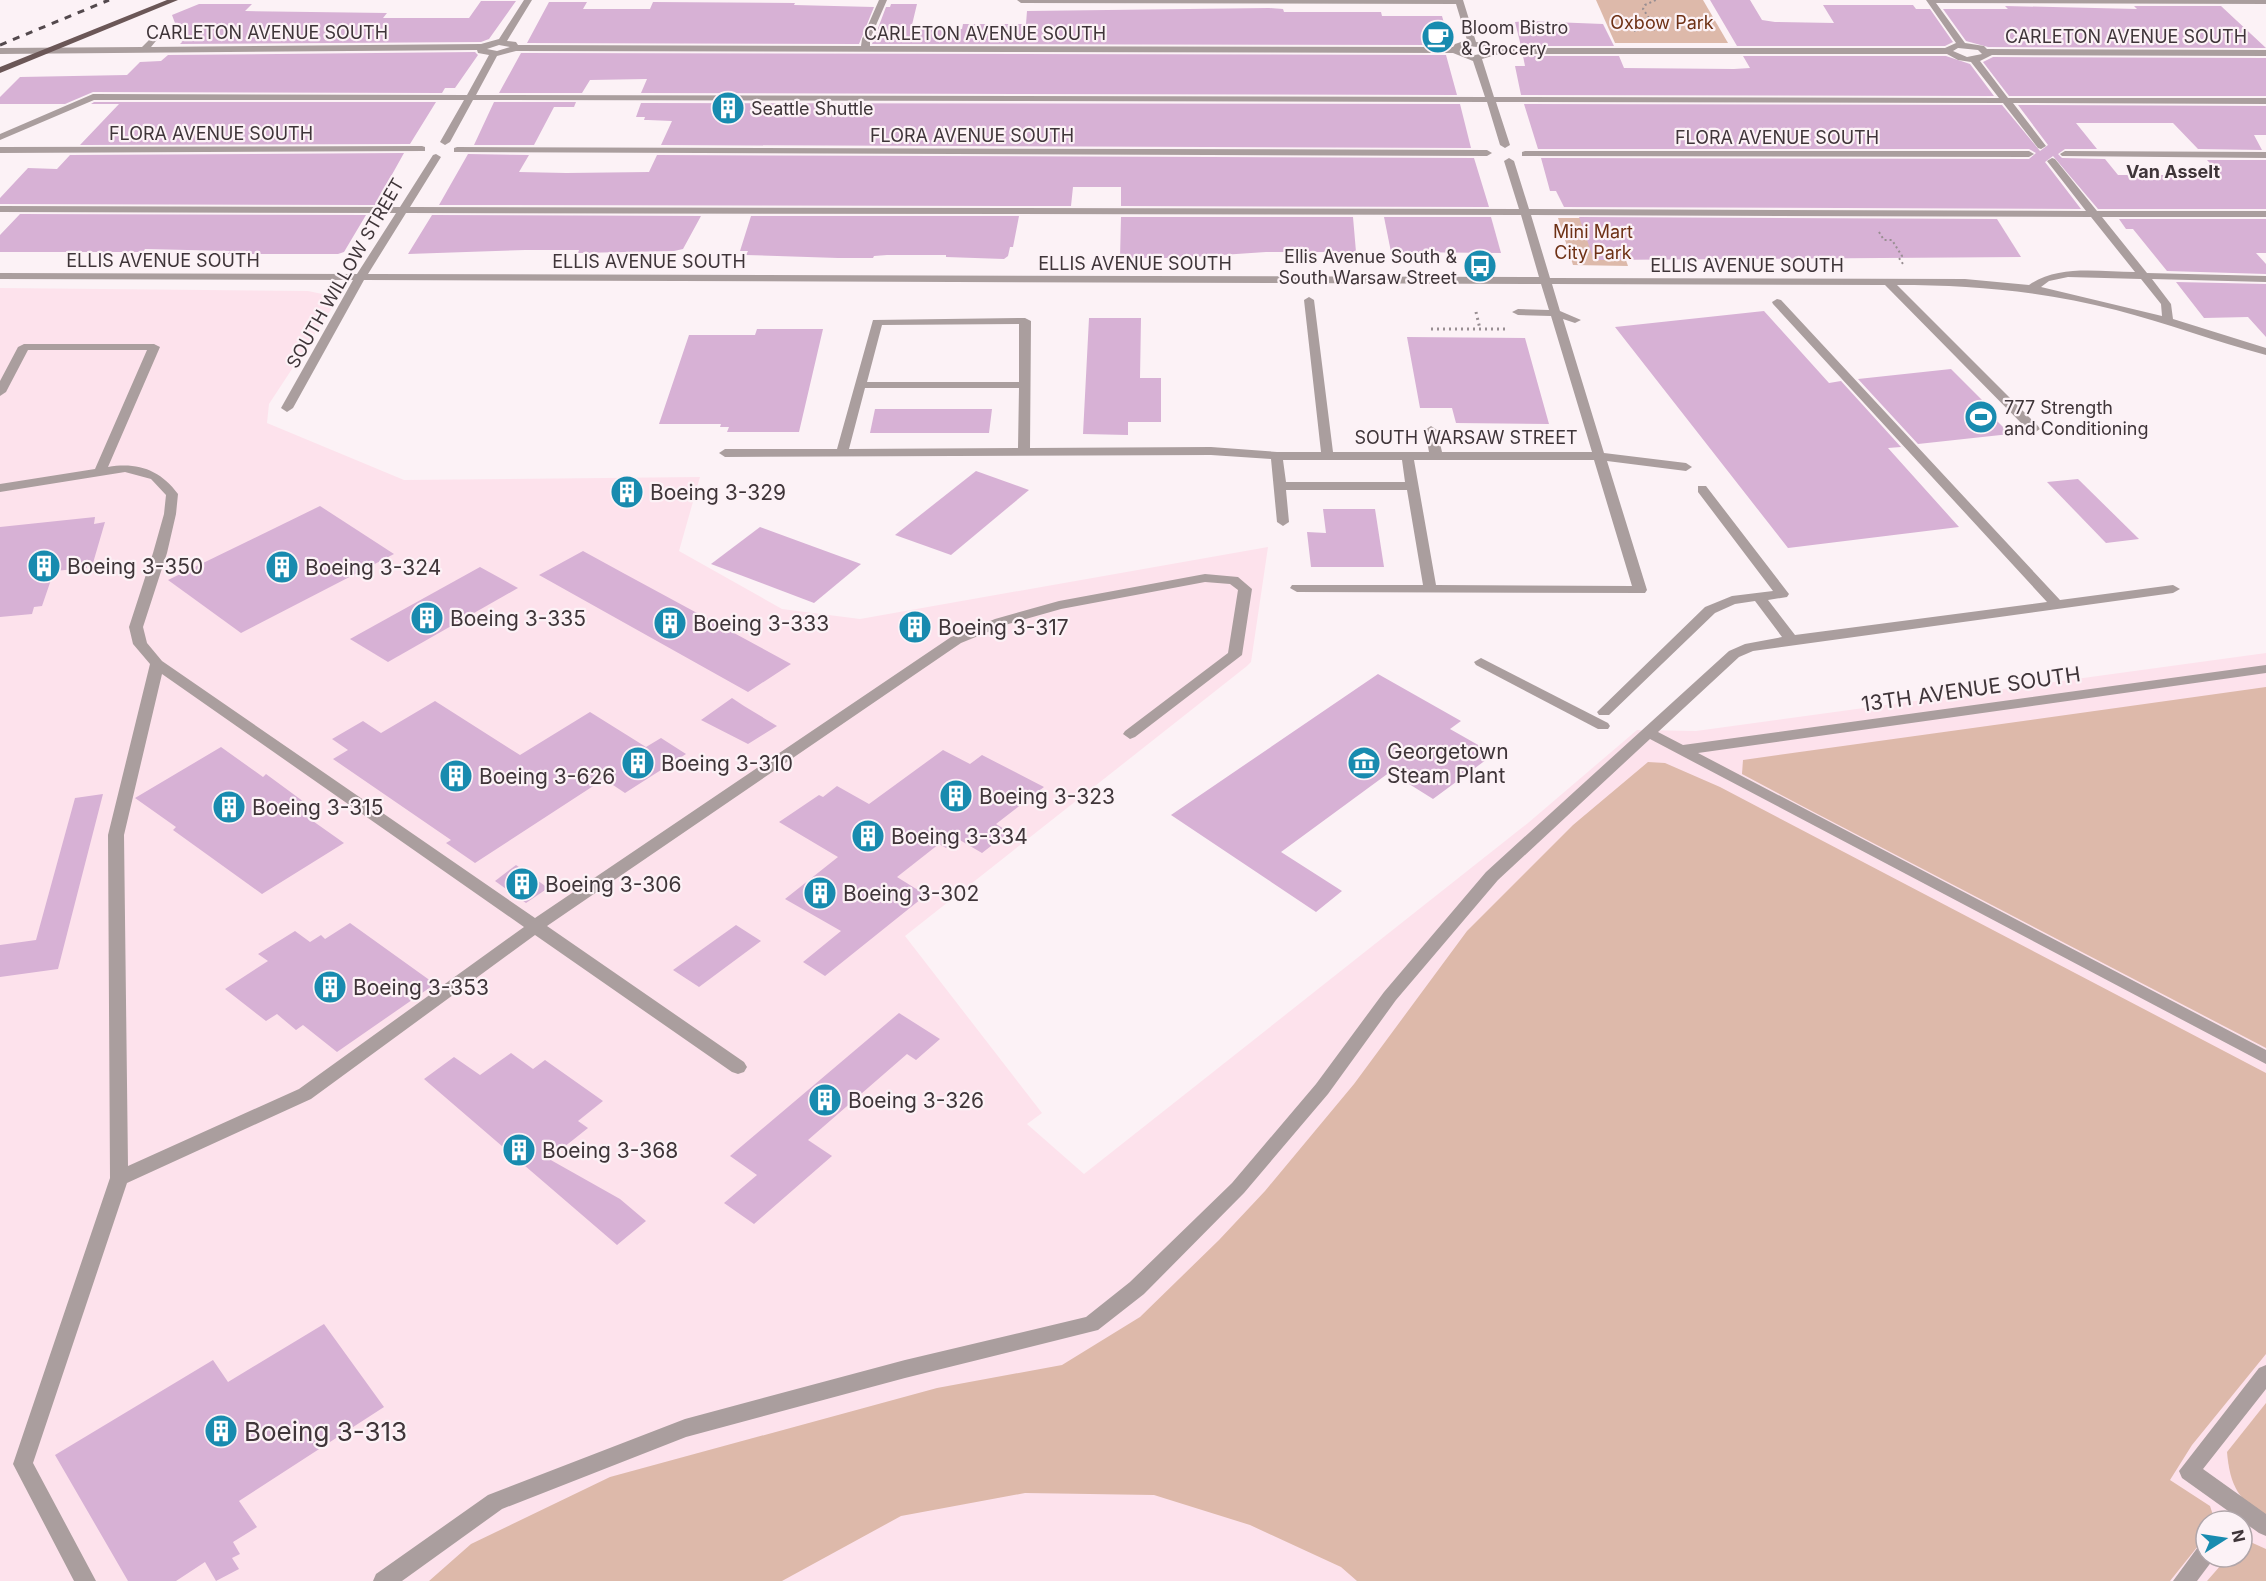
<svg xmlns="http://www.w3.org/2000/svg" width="2266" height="1581" viewBox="0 0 2266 1581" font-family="Inter,sans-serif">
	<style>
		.built { fill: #fde2ec; fill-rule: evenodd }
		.green { fill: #ddb9aa }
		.building { fill: #d7b1d5 }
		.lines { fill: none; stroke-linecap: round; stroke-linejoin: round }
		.path-far1 { stroke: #988e92; stroke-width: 2; stroke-dasharray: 2 3; stroke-linecap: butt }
		.path { stroke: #988e92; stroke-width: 3; stroke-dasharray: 2 4; stroke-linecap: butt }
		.minor { fill: #aa9e9e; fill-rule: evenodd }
		.major { fill: #6b5757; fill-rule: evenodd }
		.rail { stroke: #53494d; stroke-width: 3; stroke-dasharray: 7 7; stroke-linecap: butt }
		.labels { text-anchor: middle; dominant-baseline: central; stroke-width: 4.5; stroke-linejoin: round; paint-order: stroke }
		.far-park-label { font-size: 18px; fill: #6e3115; stroke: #fcf2f6 }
		.far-poi-label { font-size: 18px; fill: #3f3539; stroke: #fcf2f6; text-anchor: start }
		.far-street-label { font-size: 18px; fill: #3f3539; stroke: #fcf2f6 }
		.far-neighbourhood-label { font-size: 18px; font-weight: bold; fill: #3f3539; stroke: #fcf2f6 }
		.poi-label { font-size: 21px; fill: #3f3539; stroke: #fcf2f6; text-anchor: start }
		.street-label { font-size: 21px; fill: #3f3539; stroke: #fcf2f6 }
		.near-poi-label { font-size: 26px; fill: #3f3539; stroke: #fcf2f6; text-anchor: start }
	</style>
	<rect width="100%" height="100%" fill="#fcf2f6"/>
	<path class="built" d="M0 288 308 291 332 296V308L269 404 267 423 404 480 700 477 679 551 782 609 860 619 1268 547 1251 662 1247 666 905 936 1042 1113 1027 1124 1084 1174 1528 823 1637 730 1696 731 2266 653V1581H0ZM2206 1521H2242V1557H2206Z"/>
	<g class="green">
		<path d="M1596 0H1703L1728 43H1615Z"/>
		<path d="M1558 218H1611L1628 266 1573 265Z"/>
		<path d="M2266 687V1048L1804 807 1742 774 1743 760Z"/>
		<path d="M1648 762 1665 763 1720 787 2266 1073V1354L2192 1445 2170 1480 2210 1506 2215 1521H2206V1536L2170 1581H1357L1341 1567 1250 1525 1154 1495 1025 1493 901 1516 782 1581H429L471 1544 610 1477 937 1388 1062 1365 1140 1317 1219 1240 1265 1191 1354 1084 1467 931 1573 825Z"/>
		<path d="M2266 1403V1518C2238 1499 2230 1486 2227 1452Z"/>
		<path d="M2246 1540 2266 1549V1581H2207L2228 1557H2242V1544Z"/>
	</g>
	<g class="building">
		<path d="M1710 0H1750L1762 20 1775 22 1834 23 1823 5H1913L1916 9H1930L1953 42 1945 46H1737Z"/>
		<path d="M481 1H516L489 39 481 42 180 44 182 42 172 15 199 4H252L245 11 387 13 383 18H469Z"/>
		<path d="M549 2H587L583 9H650L653 2 795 3 794 5 874 7 859 44 527 43Z"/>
		<path d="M891 4H917L911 29H962L963 24H1026L1027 11 1269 8 1283 9 1284 12H1381L1382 16H1442L1449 40H1441L1443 45 872 44 886 7H890Z"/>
		<path d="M2005 6 2137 9 2134 6H2221L2266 48 1988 47 1966 41 1943 9H2008Z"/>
		<path d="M1527 21 1603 24 1614 46H1521L1515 22Z"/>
		<path d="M475 52 478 55 455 88H445L442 93 93 92 65 104H0V97L20 77 127 75 140 62 161 61 168 55Z"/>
		<path d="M521 53 1446 55 1457 95 641 93 647 79 590 80 582 93H499Z"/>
		<path d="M1523 56H1619L1624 68 1734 69 1750 68 1743 56H1946L1970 64 1994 96 1521 95 1515 66H1525Z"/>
		<path d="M1993 57 2266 58V96H2009L1983 62Z"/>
		<path d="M94 102H436L410 144 80 145 119 104H91Z"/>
		<path d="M494 102H576L574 107H554L534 145H474Z"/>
		<path d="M641 103 1460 104 1471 148 661 145 672 121 648 120H644L645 117H636Z"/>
		<path d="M1524 104 2002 105 2040 151 2048 145 2018 105 2266 106V135H2254L2262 150 2198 149 2173 123H2076L2097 149H2065L2058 154 2062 158 2105 159 2118 175H2221L2207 160H2266V209H2098L2053 156 2045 162 2081 209 1564 207 1556 191H1550L1541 158 2029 159 2036 153 2029 149H1538Z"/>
		<path d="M404 153 375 205 0 204V198L28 168 57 169 70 155Z"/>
		<path d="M468 154 529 155 519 172 566 173 649 172 657 155 1474 158 1489 207 1121 206V187H1073L1071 206 439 205Z"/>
		<path d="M20 214 366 215 344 252 338 254H228L230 251 145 249 143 252H0V235Z"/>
		<path d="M432 215 701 216 683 249 674 251 578 253 579 250H525L408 254Z"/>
		<path d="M751 216H1019L1013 247H1010L1008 256 1004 259 946 257V255H887L874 256 873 258H838L746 255 748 251H740Z"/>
		<path d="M1121 217H1353L1356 252H1266L1177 258H1120Z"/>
		<path d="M1384 217H1491L1501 253 1391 252Z"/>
		<path d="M1579 217 1997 219 2021 257 1594 260Z"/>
		<path d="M2119 219H2266V253H2256L2266 264V274L2167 271 2133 229H2126Z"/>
		<path d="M2176 282 2266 284V337L2248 317 2204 318Z"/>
		<path d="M1764 311 1829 383 1841 381 1901 447 1888 448 1959 527 1788 548 1615 327Z"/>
		<path d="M1089 318H1141L1140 378H1161V422H1128V435L1083 434Z"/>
		<path d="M757 329H823L799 432H727L729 427H720L721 424H659L689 335H755Z"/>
		<path d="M1407 337 1525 338 1549 424 1456 423 1452 408H1420Z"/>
		<path d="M1951 369 1990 408H1984L2010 434 1918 444 1858 379Z"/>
		<path d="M875 409H992L989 433H870Z"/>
		<path d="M976 471 1029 490 951 555 895 535Z"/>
		<path d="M2078 479 2139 539 2106 543 2047 482Z"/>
		<path d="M320 506 394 554 241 633 168 580Z"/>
		<path d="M1323 509H1375L1384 567H1311L1307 532 1326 533Z"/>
		<path d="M95 517 94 524 105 522 93 563 87 564V568L54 571 42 606 34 607 32 614 0 617V527Z"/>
		<path d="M760 527 861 564 814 603 711 564Z"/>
		<path d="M583 551 625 574 791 664 748 692 539 575Z"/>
		<path d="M480 567 518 588 388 662 350 639Z"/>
		<path d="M1378 674 1461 721 1450 729 1494 754 1433 799 1390 772 1281 852 1342 891 1316 912 1171 815Z"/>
		<path d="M732 698 744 706 777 726 748 744 701 720Z"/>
		<path d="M435 701 520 755 590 712 646 747 661 738 686 754 625 793 604 779 475 863 446 843 451 840 333 759 348 750 332 739 363 721 381 733Z"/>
		<path d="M221 747 263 777 266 774 319 813 310 819 344 843 262 894 173 830 176 827 135 798Z"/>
		<path d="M943 750 970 764 982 755 1044 787 996 824 1009 832 982 853 958 839 946 848 939 844 897 877 926 895 825 976 803 962 841 931 785 899 838 857 779 822 819 795 823 797 837 786 869 804Z"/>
		<path d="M103 794 58 969 0 977V945L36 940 75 798Z"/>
		<path d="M516 865 548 888 526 903 495 881Z"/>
		<path d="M350 923 435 984 337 1052 303 1025 296 1030 277 1014 266 1021 225 989 268 961 258 954 295 931 310 942 321 935 325 939Z"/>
		<path d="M736 925 761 941 699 987 673 970Z"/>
		<path d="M899 1013 940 1039 916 1060 907 1054 808 1140 832 1156 754 1224 724 1203 757 1175 730 1156Z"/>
		<path d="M511 1053 533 1069 545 1060 603 1101 578 1121 588 1128 549 1159 620 1199 646 1221 617 1245 424 1079 454 1057 480 1075Z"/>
		<path d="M324 1324 384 1407 239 1501 257 1527 233 1542 240 1554 232 1558 239 1569 216 1581 205 1562 176 1581H128L55 1455 213 1360 228 1382Z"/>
	</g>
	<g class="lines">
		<g class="path-far1">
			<path d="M1649 27 1651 21 1643 9 1645 5 1656 0"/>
			<path d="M1634 31 1648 27 1655 30"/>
			<path d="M1879 232 1884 240H1892L1902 256 1899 258 1903 264"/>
		</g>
		<g class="path">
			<path d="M1476 312 1480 329"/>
			<path d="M1431 329H1508"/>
		</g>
		<g class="minor">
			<path d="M524 0H532L507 41 516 42 518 45 861 46 862 39 879 0H887L870 39V46L1453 47 1455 44 1467 40 1456 4 1021 3 1017 0H1463L1476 42 1493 44 1496 48H1945L1956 43 1926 0H2266V4L1936 3 1965 43 1984 46 1987 49 2266 50V56L1992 55 1980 61 2008 98H2266V104L2013 103 2046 146 2041 149 2038 148 2003 103 1496 102 1510 145 1505 148 1500 145 1487 102 473 100 450 142 445 145 440 142 464 100H94L0 140V134L93 94 467 95 489 55 478 53 477 50 0 54V48L142 47 156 33 160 36 151 47 481 44 499 39ZM499 45 510 47 497 51 487 49ZM1467 46 1487 48 1490 52 1475 55 1461 50ZM1958 48 1978 50 1982 54 1967 57 1953 51ZM516 51 1453 53 1473 61 1485 97 476 95 497 56ZM1499 54H1947L1958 60 1971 62 1999 98 1494 97 1482 59Z"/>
			<path d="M422 146 425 147V151L0 153V147Z"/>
			<path d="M457 147 1487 150 1492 153 1487 156 454 152V148Z"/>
			<path d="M1525 151H2029L2034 154 2029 157 1522 156V152Z"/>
			<path d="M2065 151 2266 152V158L2062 156 2060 154Z"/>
			<path d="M436 154 441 157 410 207 1519 209 1504 161 1509 158 1514 161 1529 209 2086 211 2047 161 2052 158 2055 159 2097 211H2266V217H2102L2147 273 2266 276V282L2152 279 2171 304 2173 319 2266 348V355C2216 342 2167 323 2116 310 2043 291 1972 285 1897 285L2038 426 2040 429 2034 433 2030 432 1885 285 1552 284 1560 311 1581 320 1575 323 1563 319 1604 453 1686 463 1692 467 1686 471 1607 461 1647 590 1645 593 1297 592 1290 588 1292 585H1423L1407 490H1286L1289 522 1283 526 1277 522 1271 459 1211 455 725 457 719 453 725 449H837L873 320 1025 318 1031 321 1030 448 1211 447 1277 452H1321L1304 300 1309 297 1314 300 1333 452H1429L1425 430 1431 426 1437 430 1442 452H1592L1551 316 1518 315 1512 312 1518 309 1549 310 1541 284 364 280 293 408 287 412 281 408 353 280 0 279V273L357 274 396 213 0 212V206L400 207 433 155ZM406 213 1521 215 1539 277 368 274ZM1531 215 2091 217 2135 272C2100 272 2059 264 2029 285L1965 279 1550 278ZM2068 277 2141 279 2161 304 2162 316 2041 287 2049 281ZM1019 324V382H867L882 325ZM865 388H1019L1018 448 849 449ZM1283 460H1402L1405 482H1286ZM1414 460H1594L1632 586 1436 585Z"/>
			<path d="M1777 299 1781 300 2060 600 2173 585 2180 589 2173 593 1753 651 1739 657 1658 732 1683 745 2266 665V673L1698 753 2266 1050V1064L1650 739 1498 880 1396 1000 1328 1094 1244 1193 1144 1294 1098 1330 905 1378 686 1437 502 1509 402 1581H373L376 1574 488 1495 685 1419 905 1360 1086 1317 1130 1282 1232 1183 1316 1084 1384 992 1486 872 1729 651 1745 644 1782 637 1755 601 1735 604 1715 613 1609 715H1599L1597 712 1705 607 1732 596 1773 591 1698 492V486H1706L1789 594 1787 597 1768 600 1795 635 2047 602 1773 304 1772 302Z"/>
			<path d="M24 344H154L160 347 108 467C138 462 160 470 178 494L176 514 167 553 143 627 147 643 162 661 535 918 951 637 995 619 1059 601 1205 574 1238 577 1252 589 1242 655 1135 737 1130 739 1123 734 1125 731 1228 653 1238 590 1230 584 1205 582 1061 609 1005 625 961 643 547 926 744 1062 747 1067 744 1072 738 1074 732 1072 535 935 311 1099 127 1183 33 1463 96 1581H74L13 1464 110 1178 108 835 150 664 133 644 129 627 153 553 164 514 166 495 151 479 125 472 0 492V484L95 469 147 350H28L6 392 0 396V381L18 347ZM162 674 524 927 299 1089 128 1166 124 835Z"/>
			<path d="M1481 658 1608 723 1610 726 1608 729H1598L1476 665 1474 662Z"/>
			<path d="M2266 1365V1389L2203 1469 2266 1514V1536L2259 1533 2182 1478 2179 1471 2259 1368Z"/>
			<path d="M2206 1544V1557H2215L2197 1581H2173L2198 1547Z"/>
		</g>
		<path class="major" d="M167 0H178L0 73V67Z"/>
		<path class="rail" d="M0 45 109 0"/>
	</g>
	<defs>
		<symbol id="cafe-disc" viewBox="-11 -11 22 22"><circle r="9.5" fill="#188baf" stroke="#fcf2f6"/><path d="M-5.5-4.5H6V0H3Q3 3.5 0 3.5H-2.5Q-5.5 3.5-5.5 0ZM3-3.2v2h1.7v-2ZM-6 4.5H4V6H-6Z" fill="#fff"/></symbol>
		<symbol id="building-disc" viewBox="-11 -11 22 22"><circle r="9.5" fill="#188baf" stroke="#fcf2f6"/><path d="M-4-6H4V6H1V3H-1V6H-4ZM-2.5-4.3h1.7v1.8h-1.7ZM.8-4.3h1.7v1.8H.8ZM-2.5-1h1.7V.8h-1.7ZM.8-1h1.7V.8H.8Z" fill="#fff"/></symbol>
		<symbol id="bus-disc" viewBox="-11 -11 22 22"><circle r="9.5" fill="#188baf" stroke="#fcf2f6"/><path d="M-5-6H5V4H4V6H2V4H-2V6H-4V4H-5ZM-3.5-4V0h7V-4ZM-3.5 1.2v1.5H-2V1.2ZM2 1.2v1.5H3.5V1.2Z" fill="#fff"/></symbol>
		<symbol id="stadium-disc" viewBox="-11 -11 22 22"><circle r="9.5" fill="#188baf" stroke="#fcf2f6"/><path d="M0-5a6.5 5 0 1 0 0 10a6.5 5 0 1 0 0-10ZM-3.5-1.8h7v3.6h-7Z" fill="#fff"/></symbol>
		<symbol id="museum-disc" viewBox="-11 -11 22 22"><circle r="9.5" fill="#188baf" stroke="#fcf2f6"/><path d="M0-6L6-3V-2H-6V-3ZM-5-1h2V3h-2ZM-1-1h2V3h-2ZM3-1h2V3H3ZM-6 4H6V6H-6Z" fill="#fff"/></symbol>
	</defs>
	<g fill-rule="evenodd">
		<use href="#cafe-disc" x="1419" y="18" width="38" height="38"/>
		<use href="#building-disc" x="709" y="89" width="38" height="38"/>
		<use href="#bus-disc" x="1461" y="247" width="38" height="38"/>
		<use href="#stadium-disc" x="1962" y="398" width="38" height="38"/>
		<use href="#building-disc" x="608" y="473" width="38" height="38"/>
		<use href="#building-disc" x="25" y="547" width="38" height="38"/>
		<use href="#building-disc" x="263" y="548" width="38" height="38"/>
		<use href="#building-disc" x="408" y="599" width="38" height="38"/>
		<use href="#building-disc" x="651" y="604" width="38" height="38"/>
		<use href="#building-disc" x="896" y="608" width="38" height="38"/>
		<use href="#building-disc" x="619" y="744" width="38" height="38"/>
		<use href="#museum-disc" x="1345" y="744" width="38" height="38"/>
		<use href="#building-disc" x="437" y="757" width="38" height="38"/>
		<use href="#building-disc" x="937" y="777" width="38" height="38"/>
		<use href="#building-disc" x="210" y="788" width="38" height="38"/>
		<use href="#building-disc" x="849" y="817" width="38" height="38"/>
		<use href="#building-disc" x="503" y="865" width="38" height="38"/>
		<use href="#building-disc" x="801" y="874" width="38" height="38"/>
		<use href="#building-disc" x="311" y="968" width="38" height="38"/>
		<use href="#building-disc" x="806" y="1081" width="38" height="38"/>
		<use href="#building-disc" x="500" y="1131" width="38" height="38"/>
		<use href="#building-disc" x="202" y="1412" width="38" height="38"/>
	</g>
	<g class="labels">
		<g class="far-park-label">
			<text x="1662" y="22">Oxbow Park</text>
			<text x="1593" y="231">Mini Mart<tspan x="1593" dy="21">City Park</tspan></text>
		</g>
		<g class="far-poi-label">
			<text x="1461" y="27">Bloom Bistro<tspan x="1461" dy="21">&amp; Grocery</tspan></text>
			<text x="751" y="108">Seattle Shuttle</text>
			<text x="1457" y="256" text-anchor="end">Ellis Avenue South &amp;<tspan x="1457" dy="21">South Warsaw Street</tspan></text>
			<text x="2004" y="407">777 Strength<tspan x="2004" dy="21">and Conditioning</tspan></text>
		</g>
		<g class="far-street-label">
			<text x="267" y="32">CARLETON AVENUE SOUTH</text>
			<text x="985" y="33">CARLETON AVENUE SOUTH</text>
			<text x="2126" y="36">CARLETON AVENUE SOUTH</text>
			<text x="211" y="133">FLORA AVENUE SOUTH</text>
			<text x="972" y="135">FLORA AVENUE SOUTH</text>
			<text x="1777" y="137">FLORA AVENUE SOUTH</text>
			<text x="163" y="260">ELLIS AVENUE SOUTH</text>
			<text x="649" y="261">ELLIS AVENUE SOUTH</text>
			<text x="1135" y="263">ELLIS AVENUE SOUTH</text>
			<text x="1747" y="265">ELLIS AVENUE SOUTH</text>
			<text transform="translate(345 273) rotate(-60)">SOUTH WILLOW STREET</text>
			<text x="1466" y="437">SOUTH WARSAW STREET</text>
		</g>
		<g class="far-neighbourhood-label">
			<text x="2173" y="171">Van Asselt</text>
		</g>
		<g class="poi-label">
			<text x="650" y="492">Boeing 3-329</text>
			<text x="67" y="566">Boeing 3-350</text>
			<text x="305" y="567">Boeing 3-324</text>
			<text x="450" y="618">Boeing 3-335</text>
			<text x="693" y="623">Boeing 3-333</text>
			<text x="938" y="627">Boeing 3-317</text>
			<text x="1387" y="751">Georgetown<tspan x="1387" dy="24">Steam Plant</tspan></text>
			<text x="661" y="763">Boeing 3-310</text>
			<text x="479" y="776">Boeing 3-626</text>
			<text x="979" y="796">Boeing 3-323</text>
			<text x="252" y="807">Boeing 3-315</text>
			<text x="891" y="836">Boeing 3-334</text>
			<text x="545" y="884">Boeing 3-306</text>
			<text x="843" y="893">Boeing 3-302</text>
			<text x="353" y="987">Boeing 3-353</text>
			<text x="848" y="1100">Boeing 3-326</text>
			<text x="542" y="1150">Boeing 3-368</text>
		</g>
		<g class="street-label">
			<text transform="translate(1971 689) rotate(-8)">13TH AVENUE SOUTH</text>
		</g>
		<g class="near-poi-label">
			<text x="244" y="1431">Boeing 3-313</text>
		</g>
	</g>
	<g transform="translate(2224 1539) rotate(78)"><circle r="28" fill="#fcf2f6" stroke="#b0a6aa" stroke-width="1.5"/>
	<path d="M0-4.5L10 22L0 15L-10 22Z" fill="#188baf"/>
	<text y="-9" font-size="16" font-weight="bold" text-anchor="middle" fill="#3f3539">N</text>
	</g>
</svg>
